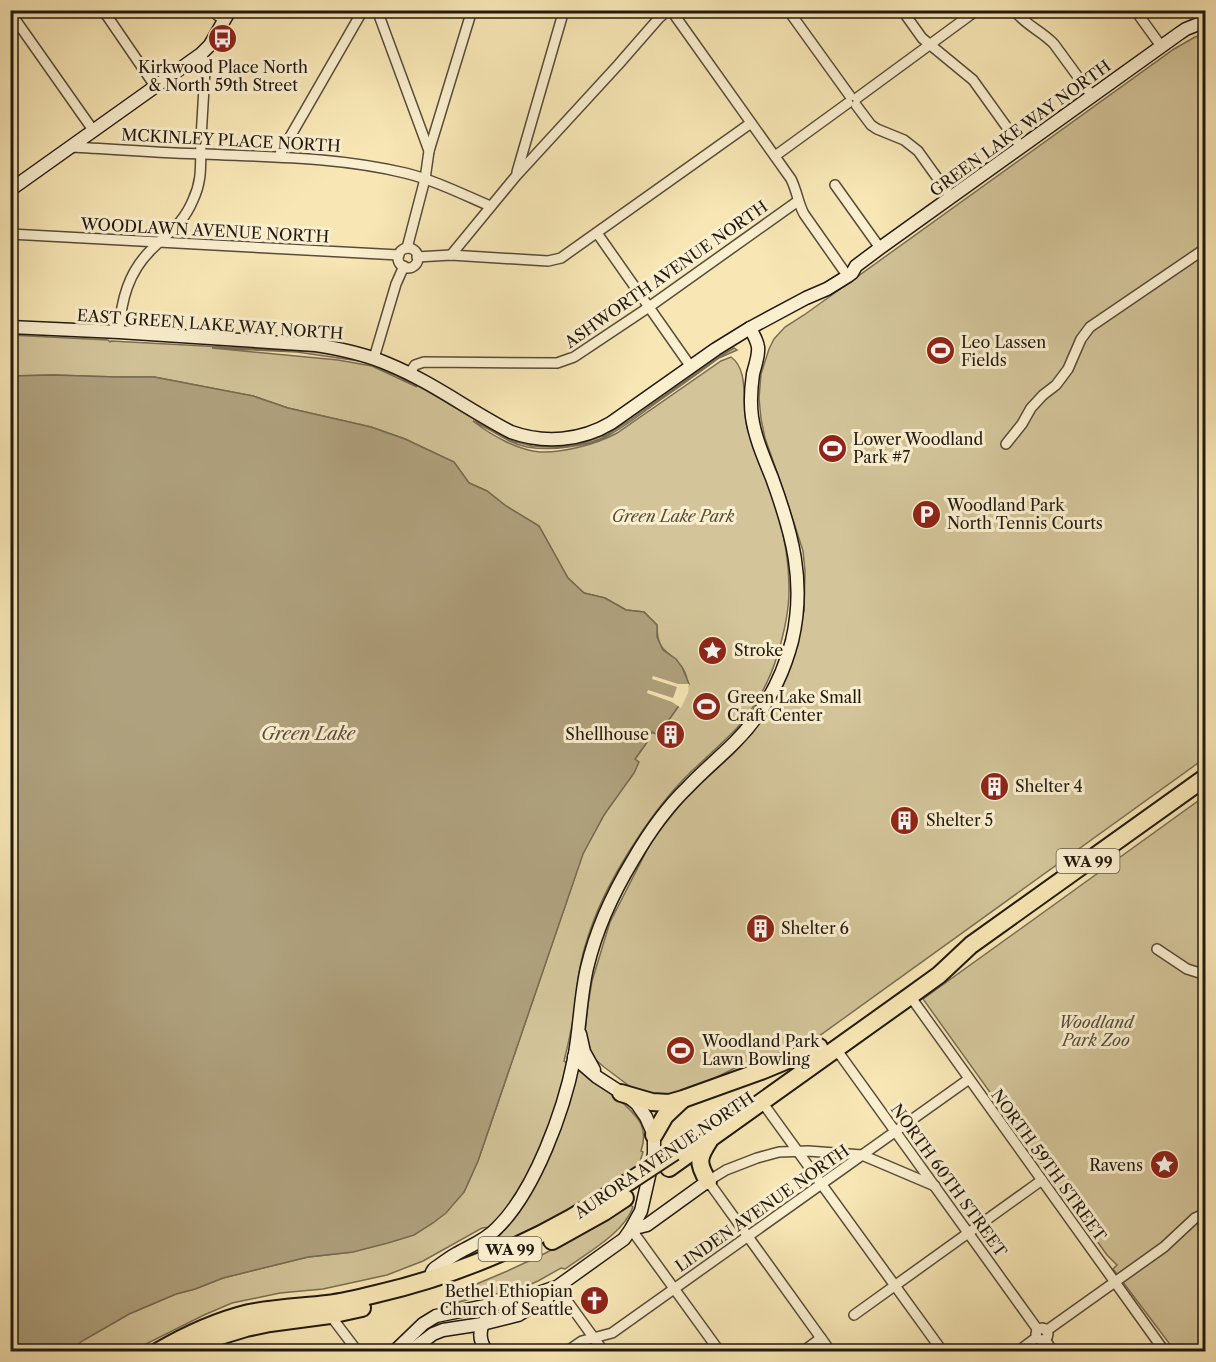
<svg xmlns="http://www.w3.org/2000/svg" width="1216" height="1362" viewBox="0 0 1216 1362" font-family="'Libre Caslon Text',serif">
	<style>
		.green { fill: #d3c499; stroke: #7a6e54; stroke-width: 1.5 }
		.water { fill: #afa17d; stroke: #766b51; stroke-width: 1.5 }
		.pier { fill: #f8e7b5 }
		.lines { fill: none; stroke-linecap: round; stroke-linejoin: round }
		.street-casing { stroke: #574c39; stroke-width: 12 }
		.secondary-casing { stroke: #211910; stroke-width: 15 }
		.highway-casing { stroke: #211910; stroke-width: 20 }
		.street { stroke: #faefcf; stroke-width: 9 }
		.secondary { stroke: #faefcf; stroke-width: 12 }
		.highway { stroke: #f8e7b5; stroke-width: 16 }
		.highway-bridge-casing { stroke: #211910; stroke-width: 20; stroke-linecap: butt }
		.highway-bridge { stroke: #f8e7b5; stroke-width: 16 }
		.labels { text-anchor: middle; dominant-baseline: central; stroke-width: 6; stroke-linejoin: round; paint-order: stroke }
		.shield { fill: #faefcf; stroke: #625949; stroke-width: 1.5 }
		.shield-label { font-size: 15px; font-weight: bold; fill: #211910 }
		.poi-label { font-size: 16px; fill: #211910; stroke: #faefcf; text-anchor: start }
		.street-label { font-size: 16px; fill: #211910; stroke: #faefcf }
		.park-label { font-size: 16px; font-style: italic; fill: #564c39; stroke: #faefcf }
		.water-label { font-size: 18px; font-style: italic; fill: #5a4f3c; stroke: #faefcf }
	</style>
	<rect width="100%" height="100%" fill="#f8e7b5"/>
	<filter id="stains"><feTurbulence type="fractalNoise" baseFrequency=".00333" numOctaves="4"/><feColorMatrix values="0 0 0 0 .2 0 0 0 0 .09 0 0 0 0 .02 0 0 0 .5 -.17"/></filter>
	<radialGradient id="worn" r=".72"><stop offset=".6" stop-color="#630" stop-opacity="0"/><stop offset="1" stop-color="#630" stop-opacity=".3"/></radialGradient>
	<g class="green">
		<path d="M1205 34V758L808 1044 735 1068 691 1090 669 1097 636 1091 604 1067 596 1060 591 1051 585 1032 588 1005 592 981 610 922 647 850 655 836 688 795 734 753 752 733 766 713 795 648 804 611 805 571 803 551 785 495 765 438 761 419 759 398 761 374 769 349 774 339 785 327 804 315 1174 49 1195 37Z"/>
		<path d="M10 335 108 340 110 342 111 341 320 352 361 360 359 361 297 352 212 348 338 360 372 366 417 387 400 377 366 362V361L409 379 502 436 513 441 532 446 556 447 580 444 608 434 627 422 719 357 734 348 737 350 719 358C699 373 679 387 659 401 642 413 626 426 609 435 586 447 551 451 527 447 507 443 491 429 473 421 491 435 517 450 540 452 563 453 597 444 617 433L721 361 731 357C752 372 739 410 749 433 769 483 790 536 789 591 789 612 784 633 778 653 770 681 756 706 737 728 719 747 699 763 681 782 662 802 645 826 630 850 613 877 596 910 587 940 579 963 577 988 574 1012 572 1028 568 1045 564 1061 585 1074 630 1103 641 1124 645 1133 644 1142 641 1151L643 1152 639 1165 613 1185 557 1218 460 1263 458 1259 497 1239 508 1225 482 1228 423 1261 387 1275 323 1289 280 1293 232 1303 204 1315 132 1351H70L82 1341 129 1314 176 1294 195 1289 223 1278 308 1257 353 1252 464 1192 478 1161 583 853 635 759 650 738 649 737 652 732 658 735 678 707 688 684C687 678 686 671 681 666 667 648 657 653 657 625L644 612 626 610 605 598 584 593 568 578 539 526 506 506 487 491 469 483 454 462 405 439 371 427 288 408 253 396 154 377H116L53 375 11 376Z"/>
		<path d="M1205 796V1351H1175L1113 1269 1117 1265 1107 1255 923 999Z"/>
		<path d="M631 1205 633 1207C624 1233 587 1253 565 1269L561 1268 538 1281 513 1292 485 1295 448 1305 445 1296C511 1272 573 1242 631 1205Z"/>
	</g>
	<path class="water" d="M53 375 116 377H154L253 396 288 408 371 427 405 439 454 462 469 483 487 491 506 506 539 526 568 578 584 593 605 598 626 610 644 612 657 625V637L663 650 676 659 682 667 689 684 678 707 658 735 652 732 649 736 650 738 635 759 639 762 634 773 604 815 583 854 478 1161 464 1192 446 1213 433 1223 414 1235 388 1243 353 1252 308 1257 223 1278 195 1289 176 1294 129 1314 82 1341 70 1351H11L10 376Z"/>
	<path class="pier" d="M653 676 678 684H689L688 693 681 708 672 702 647 693 648 690 673 698 677 687 652 679Z"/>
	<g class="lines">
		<defs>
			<g id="street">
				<path d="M103 10 155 86"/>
				<path d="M213 10 217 15 224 20"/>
				<path d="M377 10 429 151"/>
				<path d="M788 10 850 96"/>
				<path d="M902 10 922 38 973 80 1021 147"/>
				<path d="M1014 10C1025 25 1042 31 1054 44L1092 96"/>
				<path d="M1135 10 1161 46"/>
				<path d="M10 12 93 130"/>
				<path d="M673 13 791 179C797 191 798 203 804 214L844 271"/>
				<path d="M857 98 977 10"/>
				<path d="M856 105 871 125 877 129 904 140 918 151 951 197"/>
				<path d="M71 147C115 149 159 153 204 154 271 157 338 157 405 173 434 180 462 194 490 206"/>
				<path d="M279 156 363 10"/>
				<path d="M775 156 848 103"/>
				<path d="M517 172 564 10"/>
				<path d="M835 185 880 248"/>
				<path d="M597 233 691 367"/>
				<path d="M10 234 399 255"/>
				<path d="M407 248 425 179 429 151 472 10"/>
				<circle cx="408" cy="258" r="10"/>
				<path d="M451 255 516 176 618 65 659 18 666 12"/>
				<path d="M417 257 451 255 548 261 561 258 751 123"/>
				<path d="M119 332C121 301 128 272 152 249 169 232 183 224 193 200 203 179 200 163 201 141 202 117 204 92 205 68L204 61 201 54"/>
				<path d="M374 358 396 284 404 266"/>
				<path d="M409 374 415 365 424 362 557 363 574 357 649 307 798 201"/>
				<path d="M1006 444 1022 424 1031 408 1043 395 1056 385 1068 369 1081 339 1090 327 1206 248"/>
				<path d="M1157 949 1187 969 1206 975"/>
				<path d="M910 996 1165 1352"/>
				<path d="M836 1049 1038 1330"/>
				<path d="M762 1102 943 1352"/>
				<path d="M631 1229 720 1352"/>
				<path d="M557 1287 604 1352"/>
				<path d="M330 1315 358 1352"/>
				<path d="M854 1315 1042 1180"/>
				<circle cx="1042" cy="1334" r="6"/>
				<path d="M1046 1331 1164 1247 1195 1218 1206 1213"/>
				<path d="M210 1339 219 1352"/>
				<path d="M1045 1339 1053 1352"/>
				<path d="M566 1352 582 1341 612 1333 969 1079"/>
				<path d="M802 1352 821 1338"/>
				<path d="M831 1352 708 1181 726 1170 757 1158 779 1152 808 1151 862 1155 935 1186"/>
				<path d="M1017 1352 1037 1337"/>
			</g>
			<g id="secondary">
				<path d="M10 190 201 54 210 45 230 10"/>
				<path d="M10 327 119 332 316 345C341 349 365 354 388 364 432 382 470 411 511 432 544 444 581 441 611 423L716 349 750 328 806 298 827 289 848 276 852 273 856 266 880 248 1180 33 1186 29 1206 21"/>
				<path d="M580 1034 584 1052 594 1070"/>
				<path d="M631 1229 647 1225 708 1181"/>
				<path d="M433 1278 432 1272 434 1269C441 1264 449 1258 456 1254 470 1246 486 1240 497 1228 535 1191 564 1110 574 1059 580 1029 580 998 587 968 596 930 613 893 633 860 648 834 666 808 688 787 703 771 719 758 735 742 763 714 782 679 792 641 806 582 792 533 772 478 764 458 755 438 752 417 750 403 751 388 753 374 755 365 759 356 758 347 757 340 753 334 750 328"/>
				<path d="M486 1319C478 1330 479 1341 487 1352"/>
				<path d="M394 1352 423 1324 436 1316 524 1298 553 1288"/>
				<path d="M409 1352 433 1334 443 1330 482 1324 518 1315 548 1297 557 1287 624 1239 631 1229 641 1211 654 1154V1135L646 1117 637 1104 631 1099 597 1077 574 1057"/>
			</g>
			<g id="highway">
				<path d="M621 1093 652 1102 669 1103 683 1099 761 1071 819 1047"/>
				<path d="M654 1135 665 1116 682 1100"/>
				<path d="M669 1168 910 996 939 975 971 945 1206 777"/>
				<path d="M708 1181C697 1163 698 1158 709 1141"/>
				<path d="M552 1241 604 1212 625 1198"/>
				<path d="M157 1352C186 1335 216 1321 249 1313 275 1308 301 1307 327 1304 343 1302 360 1298 376 1294 467 1273 553 1234 630 1181"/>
				<path d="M184 1352 210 1339 246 1328 270 1323 330 1315 362 1308"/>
			</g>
		</defs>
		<use href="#street" class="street-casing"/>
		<use href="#secondary" class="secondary-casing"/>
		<use href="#highway" class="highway-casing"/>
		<use href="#street" class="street"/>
		<use href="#secondary" class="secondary"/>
		<use href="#highway" class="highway"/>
		<defs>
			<path id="highway-bridge" d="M630 1181 674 1152"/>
		</defs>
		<use href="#highway-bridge" class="highway-bridge-casing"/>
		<use href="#highway-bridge" class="highway-bridge"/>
	</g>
	<defs>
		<symbol id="bus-disc" viewBox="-11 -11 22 22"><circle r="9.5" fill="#8f2418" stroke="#faefcf"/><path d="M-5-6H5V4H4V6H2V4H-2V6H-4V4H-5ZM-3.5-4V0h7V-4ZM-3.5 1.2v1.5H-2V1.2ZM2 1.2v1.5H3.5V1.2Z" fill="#fff"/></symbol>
		<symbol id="stadium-disc" viewBox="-11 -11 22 22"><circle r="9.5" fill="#8f2418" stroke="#faefcf"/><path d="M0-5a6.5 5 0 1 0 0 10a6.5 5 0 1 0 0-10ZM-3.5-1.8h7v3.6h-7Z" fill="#fff"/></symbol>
		<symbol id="parking-disc" viewBox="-11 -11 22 22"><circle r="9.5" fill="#8f2418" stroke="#faefcf"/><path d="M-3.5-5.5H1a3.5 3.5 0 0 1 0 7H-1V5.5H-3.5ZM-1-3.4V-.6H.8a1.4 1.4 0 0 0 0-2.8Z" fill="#fff"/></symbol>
		<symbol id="sight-disc" viewBox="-11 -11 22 22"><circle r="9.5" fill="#8f2418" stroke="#faefcf"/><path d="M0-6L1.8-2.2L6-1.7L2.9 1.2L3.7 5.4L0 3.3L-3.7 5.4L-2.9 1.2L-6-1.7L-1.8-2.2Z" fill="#fff"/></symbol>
		<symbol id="building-disc" viewBox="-11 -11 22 22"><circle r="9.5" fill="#8f2418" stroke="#faefcf"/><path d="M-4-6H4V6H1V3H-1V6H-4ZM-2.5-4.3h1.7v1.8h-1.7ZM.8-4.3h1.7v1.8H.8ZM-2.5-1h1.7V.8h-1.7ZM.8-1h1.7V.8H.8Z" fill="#fff"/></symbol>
		<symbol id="church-disc" viewBox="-11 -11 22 22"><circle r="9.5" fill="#8f2418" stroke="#faefcf"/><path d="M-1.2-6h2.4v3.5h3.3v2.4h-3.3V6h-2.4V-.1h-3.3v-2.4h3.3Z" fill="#fff"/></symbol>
	</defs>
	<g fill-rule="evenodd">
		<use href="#bus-disc" x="206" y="22" width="33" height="33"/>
		<use href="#stadium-disc" x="924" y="334" width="33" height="33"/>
		<use href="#stadium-disc" x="816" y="432" width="33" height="33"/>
		<use href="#parking-disc" x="910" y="498" width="33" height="33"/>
		<use href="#sight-disc" x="696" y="634" width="33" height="33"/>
		<use href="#stadium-disc" x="690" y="690" width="33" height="33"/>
		<use href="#building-disc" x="654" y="718" width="33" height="33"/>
		<use href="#building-disc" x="978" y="770" width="33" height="33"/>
		<use href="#building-disc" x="888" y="804" width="33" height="33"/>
		<use href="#building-disc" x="744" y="912" width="33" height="33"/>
		<use href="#stadium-disc" x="664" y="1034" width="33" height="33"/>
		<use href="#sight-disc" x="1148" y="1148" width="33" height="33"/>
		<use href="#church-disc" x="578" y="1284" width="33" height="33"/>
	</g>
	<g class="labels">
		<g class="shield">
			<rect x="1056.5" y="849" width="63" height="24" rx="4.5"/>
			<rect x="478.5" y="1237" width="63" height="24" rx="4.5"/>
		</g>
		<g class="shield-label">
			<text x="1088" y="861">WA 99</text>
			<text x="510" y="1249">WA 99</text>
		</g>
		<g class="poi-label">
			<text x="223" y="67" text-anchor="middle">Kirkwood Place North<tspan x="223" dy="18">&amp; North 59th Street</tspan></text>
			<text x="961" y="342">Leo Lassen<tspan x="961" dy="18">Fields</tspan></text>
			<text x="853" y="439">Lower Woodland<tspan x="853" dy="18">Park #7</tspan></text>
			<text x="947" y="505">Woodland Park<tspan x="947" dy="18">North Tennis Courts</tspan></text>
			<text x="734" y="650">Stroke</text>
			<text x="727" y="697">Green Lake Small<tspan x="727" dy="18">Craft Center</tspan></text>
			<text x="649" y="734" text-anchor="end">Shellhouse</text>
			<text x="1015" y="786">Shelter 4</text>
			<text x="926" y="820">Shelter 5</text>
			<text x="781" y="928">Shelter 6</text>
			<text x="702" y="1041">Woodland Park<tspan x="702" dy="18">Lawn Bowling</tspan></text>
			<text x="1143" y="1165" text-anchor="end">Ravens</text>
			<text x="573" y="1291" text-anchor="end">Bethel Ethiopian<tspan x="573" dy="18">Church of Seattle</tspan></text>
		</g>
		<g class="street-label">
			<text transform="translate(1020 128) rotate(-36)">GREEN LAKE WAY NORTH</text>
			<text transform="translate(231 140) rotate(3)">MCKINLEY PLACE NORTH</text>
			<text transform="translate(205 230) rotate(3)">WOODLAWN AVENUE NORTH</text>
			<text transform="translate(666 274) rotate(-35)">ASHWORTH AVENUE NORTH</text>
			<text transform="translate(210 324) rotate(4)">EAST GREEN LAKE WAY NORTH</text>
			<text transform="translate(664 1155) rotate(-34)">AURORA AVENUE NORTH</text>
			<text transform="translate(1049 1165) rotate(54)">NORTH 59TH STREET</text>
			<text transform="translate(949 1180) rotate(54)">NORTH 60TH STREET</text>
			<text transform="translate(762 1208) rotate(-35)">LINDEN AVENUE NORTH</text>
		</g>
		<g class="park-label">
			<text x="673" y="516">Green Lake Park</text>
			<text x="1096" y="1022">Woodland<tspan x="1096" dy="18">Park Zoo</tspan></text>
		</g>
		<g class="water-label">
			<text x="308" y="734">Green Lake</text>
		</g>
	</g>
	<rect width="1216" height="1362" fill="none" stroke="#f8e7b5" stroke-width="36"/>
	<rect x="12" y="12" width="1192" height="1338" fill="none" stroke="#211910" stroke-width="3"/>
	<rect x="18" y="18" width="1180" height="1326" fill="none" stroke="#211910" stroke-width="1.5"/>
	<rect width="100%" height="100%" filter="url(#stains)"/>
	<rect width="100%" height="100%" fill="url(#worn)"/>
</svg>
